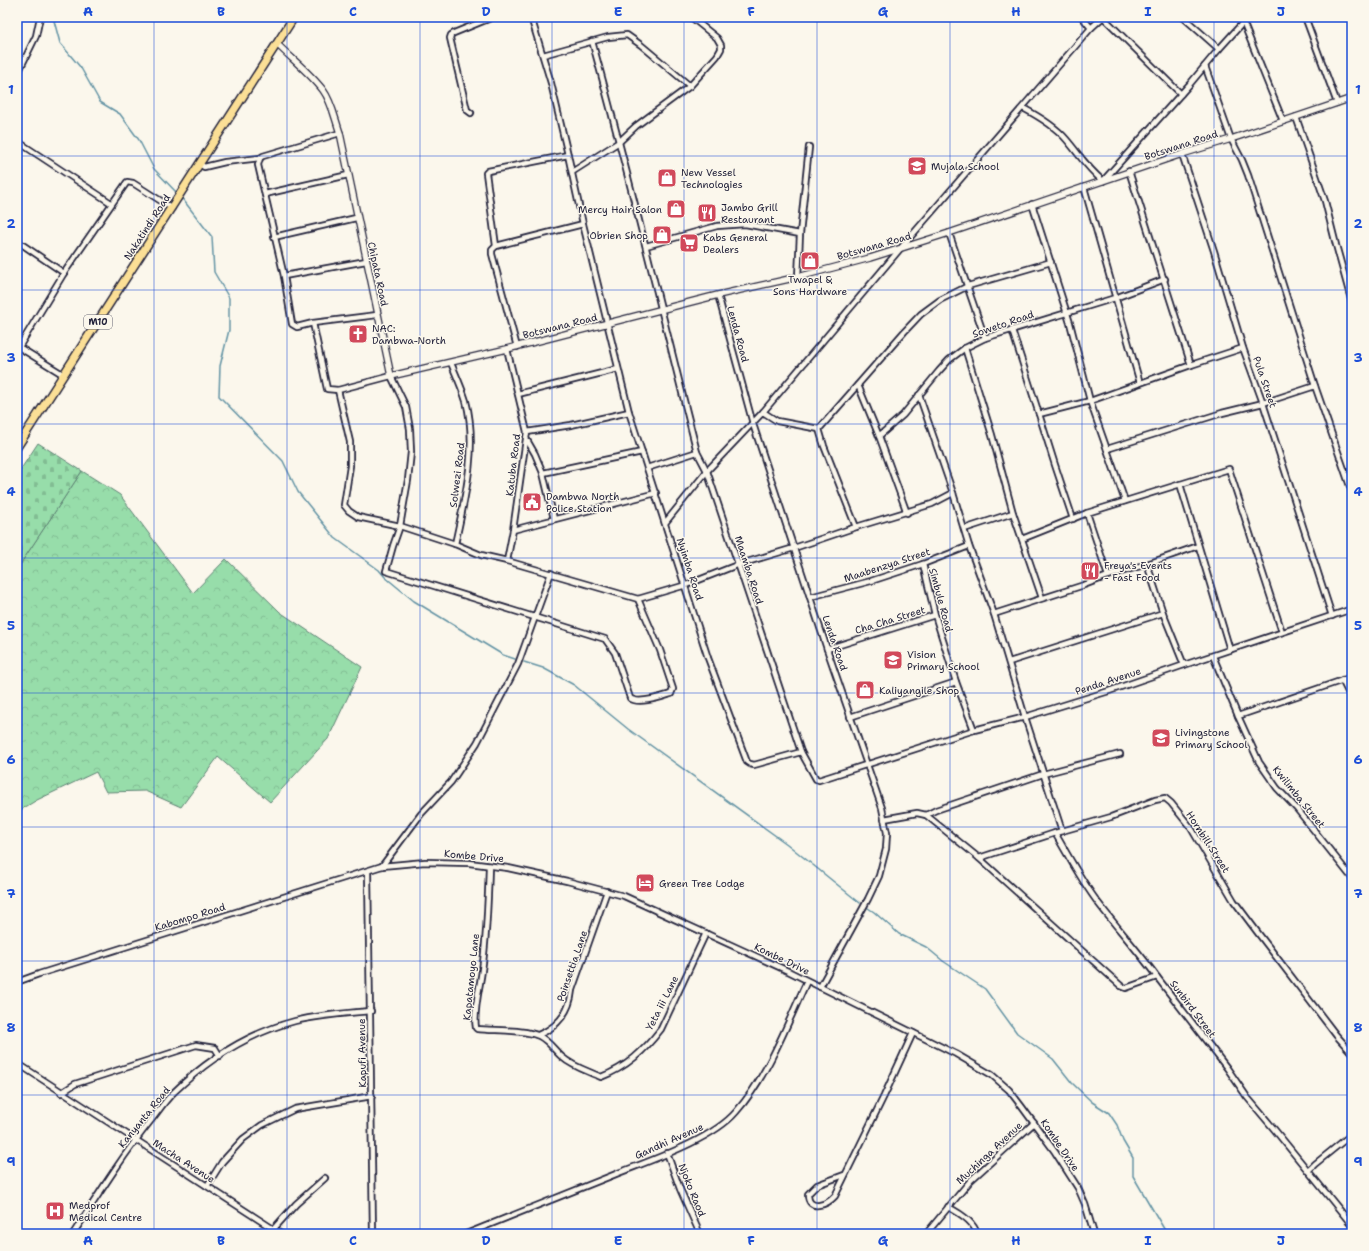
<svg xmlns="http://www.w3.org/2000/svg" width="1369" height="1251" viewBox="0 0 1369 1251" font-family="'Shantell Sans',sans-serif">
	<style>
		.forest { fill: url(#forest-crowns); stroke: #5c8072 }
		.cemetery { fill: url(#cemetery-stones); stroke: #5c8072 }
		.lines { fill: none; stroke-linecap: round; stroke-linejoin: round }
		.stream { stroke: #6393a4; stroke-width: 1.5 }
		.minor-casing { stroke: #22223b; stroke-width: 8 }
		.tertiary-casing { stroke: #22223b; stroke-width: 8 }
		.trunk-casing { stroke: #22223b; stroke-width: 10 }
		.minor { stroke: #fbf7ec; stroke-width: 4.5 }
		.tertiary { stroke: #fbf7ec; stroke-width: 5.5 }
		.trunk { stroke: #fbdf96; stroke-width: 7 }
		.grid { fill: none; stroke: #1d4ed8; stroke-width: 1; stroke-opacity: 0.55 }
		.labels { text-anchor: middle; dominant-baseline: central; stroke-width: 3; stroke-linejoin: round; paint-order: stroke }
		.shield { fill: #fbf7ec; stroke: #636270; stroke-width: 1 }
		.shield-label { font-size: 9px; font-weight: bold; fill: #22223b }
		.street-label { font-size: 10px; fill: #22223b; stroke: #fbf7ec }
		.poi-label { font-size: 10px; fill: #22223b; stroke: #fbf7ec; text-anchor: start }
		.neatline { fill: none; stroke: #1d4ed8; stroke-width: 1.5 }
		.grid-label { font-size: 13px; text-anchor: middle; font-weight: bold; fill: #1d4ed8 }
	</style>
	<defs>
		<pattern id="forest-crowns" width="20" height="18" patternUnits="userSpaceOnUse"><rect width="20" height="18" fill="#97ddaa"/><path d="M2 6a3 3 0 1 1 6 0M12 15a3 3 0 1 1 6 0" fill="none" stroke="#82bd93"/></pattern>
		<pattern id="cemetery-stones" width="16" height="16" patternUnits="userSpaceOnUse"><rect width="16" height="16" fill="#97ddaa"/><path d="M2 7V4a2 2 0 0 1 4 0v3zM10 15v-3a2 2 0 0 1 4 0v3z" fill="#82bd93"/></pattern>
	</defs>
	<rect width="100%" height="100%" fill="#fbf7ec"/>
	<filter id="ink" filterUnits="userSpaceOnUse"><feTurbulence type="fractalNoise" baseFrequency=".025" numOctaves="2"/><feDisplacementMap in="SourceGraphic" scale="8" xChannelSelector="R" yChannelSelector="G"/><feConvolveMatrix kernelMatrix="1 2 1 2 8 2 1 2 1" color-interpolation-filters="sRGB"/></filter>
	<g filter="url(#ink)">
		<path class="forest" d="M82 471 120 495 193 593 226 559 280 612 362 667 328 739 270 802 218 757 181 807 145 791 106 792 96 772 37 800 17 812V569Z"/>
		<path class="cemetery" d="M38 443 82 471 17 569V475Z"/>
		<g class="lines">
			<g class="stream">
				<path d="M53 17 60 43 81 68 100 102 120 114 139 140 154 169 177 193"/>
				<path d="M181 197 212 237 214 272 229 298V330L220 366 219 396 283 461 298 492 335 538 379 570 385 577 414 601 503 655 515 659"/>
				<path d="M524 662 543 668 574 685 628 729 787 844 860 903"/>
				<path d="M868 908 874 912 899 934 926 947 943 961 985 989 1017 1033 1053 1059 1072 1083 1092 1102 1109 1113 1117 1125 1123 1141 1133 1158V1176L1167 1234"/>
			</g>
			<defs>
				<g id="minor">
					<path d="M531 17 551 83 568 155 583 224 629 412 708 658 747 762 750 764 754 765 801 752"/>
					<path d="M1082 17 1091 28"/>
					<path d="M1103 17 1181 94"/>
					<path d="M1183 17 1219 49"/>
					<path d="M1305 17 1337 103"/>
					<path d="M1243 22 1283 121"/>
					<path d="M592 41C630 178 662 315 697 452L707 471 801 752 816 779 819 780 974 730 1025 717 1109 691 1184 665 1352 609"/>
					<path d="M543 55 608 37 627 35 641 45 690 86"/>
					<path d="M1205 66 1231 139 1242 160 1248 175 1315 386 1352 492"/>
					<path d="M17 75 36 36 40 17"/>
					<path d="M1023 108C1038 116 1055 126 1066 139 1079 154 1087 168 1103 181L1189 85 1219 49 1248 17"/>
					<path d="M471 113 467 110 450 38 451 35 454 33 493 17"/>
					<path d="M1296 117 1325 201 1336 245 1352 303"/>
					<path d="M340 133 263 156 260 158 258 165 284 276 292 324 297 327 313 323 377 315"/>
					<path d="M17 141 111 203"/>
					<path d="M1182 154 1214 251 1243 348 1263 403 1332 616"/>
					<path d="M200 164 204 167 225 162 260 158"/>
					<path d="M1129 171 1191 365"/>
					<path d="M572 172 619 142 636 126 690 86 717 56 721 49V45L717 38 691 17"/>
					<path d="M1084 187 1140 383"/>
					<path d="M265 194 348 175"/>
					<path d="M1032 204 1070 323 1090 401 1125 501"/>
					<path d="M949 233 985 338"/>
					<path d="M274 237 356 218"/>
					<path d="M17 241 64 273"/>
					<path d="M496 246 583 224"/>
					<path d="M646 246 717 226 745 224 800 234"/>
					<path d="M284 276 366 261"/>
					<path d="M798 277 800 234 809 147"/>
					<path d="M718 295 753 424 827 649 882 808 887 833 886 849 879 876 868 899 820 987"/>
					<path d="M313 323 327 389 338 390 391 376 406 407 410 429 411 452 408 480 400 526 393 546 386 571 605 639 615 653 630 698C638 705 661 697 671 694L673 689 660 650 638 599"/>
					<path d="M1012 330 1039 414"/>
					<path d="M17 346 64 375"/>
					<path d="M19 347 64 273 127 182 133 183 172 208"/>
					<path d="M517 347 492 254V250L496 246 486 173 488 171 568 155"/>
					<path d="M965 348 992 435 1013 513 1042 598"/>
					<path d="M507 349 527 432 513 530 507 561"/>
					<path d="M451 363C456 375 462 388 466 401 478 447 465 498 455 544"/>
					<path d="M858 385 879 436 907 513"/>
					<path d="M338 390 350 442V466L344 505 349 511 358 517 400 526 455 544 481 555 507 561 638 599 686 585 737 565 794 548 856 527 932 504 953 493"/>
					<path d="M518 394 618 369"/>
					<path d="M919 395 953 493 969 546 994 614 1025 717 1062 831"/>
					<path d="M763 412 777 421 819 429"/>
					<path d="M527 432 571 425 629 412"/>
					<path d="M879 436 903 415 939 371 949 360 965 348 985 338 1115 298 1165 279"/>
					<path d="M527 440 535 454 543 473 554 519"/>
					<path d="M1107 449 1222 413 1263 403 1315 386"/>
					<path d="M647 468 697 452"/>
					<path d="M543 473 642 452"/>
					<path d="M1180 484 1230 650"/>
					<path d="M1087 513 1108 576"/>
					<path d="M1073 519 1055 465 1039 414 1090 401 1191 365 1243 348"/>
					<path d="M665 523 707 471 763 412 900 249 1059 65 1091 28 1103 17"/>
					<path d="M856 527 824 446 819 429 904 332 921 314 940 300 968 286 1051 262"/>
					<path d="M964 529 1013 513"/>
					<path d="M513 530 656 493"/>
					<path d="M1022 539 1087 513 1229 469 1282 632"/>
					<path d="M923 564 935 615 956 682 974 730"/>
					<path d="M1147 564 1163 613 1184 665"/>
					<path d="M810 597 871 581 923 564 969 546"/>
					<path d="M994 614 1084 585 1108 576 1147 564 1198 546"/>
					<path d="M827 649 935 615"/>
					<path d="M1213 656 1238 716 1259 762 1277 788 1297 809 1352 878"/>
					<path d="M1009 662 1163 613"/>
					<path d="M1342 680 1352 700"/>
					<path d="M1238 716 1352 677"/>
					<path d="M850 717 956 682"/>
					<path d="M926 815 936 810 1043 774 1120 754"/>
					<path d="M884 819 917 813 926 815 979 858 1121 986 1126 988 1157 977 1227 1068 1247 1097 1274 1129 1352 1225"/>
					<path d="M1055 833C1069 857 1082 882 1099 904 1118 929 1139 952 1157 977"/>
					<path d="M979 858 1055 833 1111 817 1155 800 1165 798 1171 803 1191 828 1234 901 1258 933 1336 1035 1352 1053"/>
					<path d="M382 866 421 814 451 782 477 743 518 664 551 573"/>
					<path d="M489 866C488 901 487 936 482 970 480 987 473 1011 476 1028L477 1029C493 1031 526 1029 539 1036 549 1041 554 1050 562 1057 573 1067 588 1071 601 1077 627 1067 644 1051 661 1029L706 933"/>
					<path d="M368 871 373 1234"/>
					<path d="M17 982 39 974 382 866 425 862 469 863 508 868 567 881 624 896 788 971 956 1054 992 1075 1009 1090 1022 1107 1055 1152 1078 1188 1085 1204 1094 1234"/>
					<path d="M538 1035C558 1027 570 1011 572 990L607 891"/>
					<path d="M17 1063 281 1234"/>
					<path d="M61 1093 75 1084 196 1045 215 1048 220 1056"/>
					<path d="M667 1153 680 1189 700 1234"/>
					<path d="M1308 1171 1315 1164 1352 1134"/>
					<path d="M844 1175 817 1185 808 1194C808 1212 827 1205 835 1196L884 1096 913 1033"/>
					<path d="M207 1186 222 1162 243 1139 262 1125 295 1109 372 1096"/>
					<path d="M948 1207C958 1212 974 1222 977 1234"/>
					<path d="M73 1234C98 1195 123 1155 152 1119 159 1110 165 1101 173 1093 207 1060 249 1033 295 1021 319 1015 346 1013 371 1011"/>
					<path d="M269 1234 296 1204 325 1178"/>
					<path d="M466 1234C516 1214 566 1194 616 1174 651 1160 712 1140 736 1112 768 1076 787 1024 807 981"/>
					<path d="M926 1234 971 1180 1034 1123"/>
				</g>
				<path id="tertiary" d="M277 44C292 59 310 73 323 90 332 102 335 119 340 133L391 376 507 349 718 295 798 277 870 258 949 233 1182 154 1231 139 1352 98"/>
				<path id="trunk" d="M17 447 294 17"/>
			</defs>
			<use href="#minor" class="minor-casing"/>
			<use href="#tertiary" class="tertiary-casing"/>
			<use href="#trunk" class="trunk-casing"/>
			<use href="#minor" class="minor"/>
			<use href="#tertiary" class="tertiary"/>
			<use href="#trunk" class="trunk"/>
		</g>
	</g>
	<path class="grid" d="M154 17V1234M287 17V1234M420 17V1234M552 17V1234M684 17V1234M817 17V1234M950 17V1234M1082 17V1234M1214 17V1234M17 156H1352M17 290H1352M17 424H1352M17 558H1352M17 693H1352M17 827H1352M17 961H1352M17 1095H1352"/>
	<defs>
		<symbol id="school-square" viewBox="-11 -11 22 22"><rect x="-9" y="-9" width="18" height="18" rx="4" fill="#d1495b" stroke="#fbf7ec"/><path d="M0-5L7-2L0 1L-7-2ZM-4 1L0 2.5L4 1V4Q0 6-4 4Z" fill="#fff"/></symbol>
		<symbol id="shop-square" viewBox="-11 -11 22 22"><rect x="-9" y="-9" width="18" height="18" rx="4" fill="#d1495b" stroke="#fbf7ec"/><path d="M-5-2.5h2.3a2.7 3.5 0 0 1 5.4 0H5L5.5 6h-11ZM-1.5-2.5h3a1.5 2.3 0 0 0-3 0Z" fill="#fff"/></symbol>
		<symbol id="restaurant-square" viewBox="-11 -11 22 22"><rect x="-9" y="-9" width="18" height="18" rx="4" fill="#d1495b" stroke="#fbf7ec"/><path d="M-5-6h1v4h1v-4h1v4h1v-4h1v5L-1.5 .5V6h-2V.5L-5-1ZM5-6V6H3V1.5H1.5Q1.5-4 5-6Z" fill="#fff"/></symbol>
		<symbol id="supermarket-square" viewBox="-11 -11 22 22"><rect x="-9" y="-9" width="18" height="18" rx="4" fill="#d1495b" stroke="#fbf7ec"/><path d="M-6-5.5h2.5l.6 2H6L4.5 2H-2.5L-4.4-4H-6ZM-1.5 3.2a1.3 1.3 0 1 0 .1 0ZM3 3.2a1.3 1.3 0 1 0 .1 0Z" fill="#fff"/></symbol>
		<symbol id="church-square" viewBox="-11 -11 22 22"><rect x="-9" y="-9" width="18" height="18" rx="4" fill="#d1495b" stroke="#fbf7ec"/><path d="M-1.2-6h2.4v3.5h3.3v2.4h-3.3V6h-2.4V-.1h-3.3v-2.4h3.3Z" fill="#fff"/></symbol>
		<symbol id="civic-square" viewBox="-11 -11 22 22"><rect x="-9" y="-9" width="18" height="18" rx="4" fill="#d1495b" stroke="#fbf7ec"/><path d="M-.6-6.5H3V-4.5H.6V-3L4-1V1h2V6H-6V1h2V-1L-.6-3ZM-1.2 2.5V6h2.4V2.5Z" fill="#fff"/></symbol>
		<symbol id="hotel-square" viewBox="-11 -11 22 22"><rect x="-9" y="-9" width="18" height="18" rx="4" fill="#d1495b" stroke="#fbf7ec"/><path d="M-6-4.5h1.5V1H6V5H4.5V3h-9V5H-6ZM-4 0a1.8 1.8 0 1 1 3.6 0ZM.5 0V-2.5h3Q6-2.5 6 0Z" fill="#fff"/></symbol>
		<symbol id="hospital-square" viewBox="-11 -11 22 22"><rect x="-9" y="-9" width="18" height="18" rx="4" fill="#d1495b" stroke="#fbf7ec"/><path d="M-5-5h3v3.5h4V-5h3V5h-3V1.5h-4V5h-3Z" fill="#fff"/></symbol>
	</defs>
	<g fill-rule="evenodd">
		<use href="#school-square" x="906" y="155" width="22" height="22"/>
		<use href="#shop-square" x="656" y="167" width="22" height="22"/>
		<use href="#shop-square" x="665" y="198" width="22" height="22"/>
		<use href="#restaurant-square" x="696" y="202" width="22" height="22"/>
		<use href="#shop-square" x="651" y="224" width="22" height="22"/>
		<use href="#supermarket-square" x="678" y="232" width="22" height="22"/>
		<use href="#shop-square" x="799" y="250" width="22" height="22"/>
		<use href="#church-square" x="347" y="323" width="22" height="22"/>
		<use href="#civic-square" x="521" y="491" width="22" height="22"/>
		<use href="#restaurant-square" x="1079" y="560" width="22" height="22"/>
		<use href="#school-square" x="882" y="649" width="22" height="22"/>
		<use href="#shop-square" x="854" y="679" width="22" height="22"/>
		<use href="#school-square" x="1150" y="727" width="22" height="22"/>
		<use href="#hotel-square" x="634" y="872" width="22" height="22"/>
		<use href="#hospital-square" x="44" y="1200" width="22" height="22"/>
	</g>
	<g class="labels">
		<rect class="shield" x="84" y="315" width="28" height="14" rx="3"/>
		<g class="shield-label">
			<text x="98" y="322">M10</text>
		</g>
		<g class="street-label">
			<text transform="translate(1181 145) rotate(-18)">Botswana Road</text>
			<text transform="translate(147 227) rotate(-57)">Nakatindi Road</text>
			<text transform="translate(874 246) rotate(-16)">Botswana Road</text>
			<text transform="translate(378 274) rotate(78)">Chipata Road</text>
			<text transform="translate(1003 324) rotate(-19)">Soweto Road</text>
			<text transform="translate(560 326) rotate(-14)">Botswana Road</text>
			<text transform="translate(738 334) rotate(75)">Lenda Road</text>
			<text transform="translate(1265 382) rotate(71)">Pula Street</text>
			<text transform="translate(513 465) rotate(-83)">Katuba Road</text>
			<text transform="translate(457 475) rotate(-83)">Solwezi Road</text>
			<text transform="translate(887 565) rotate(-18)">Maabenzya Street</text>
			<text transform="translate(690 569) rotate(72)">Nyimba Road</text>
			<text transform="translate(749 570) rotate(72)">Maamba Road</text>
			<text transform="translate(941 600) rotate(75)">Simbule Road</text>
			<text transform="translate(890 620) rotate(-17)">Cha Cha Street</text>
			<text transform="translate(835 643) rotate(71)">Lenda Road</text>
			<text transform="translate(1108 681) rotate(-18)">Penda Avenue</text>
			<text transform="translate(1299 797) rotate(51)">Kwilimba Street</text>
			<text transform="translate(1208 842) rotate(57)">Hornbill Street</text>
			<text transform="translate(474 856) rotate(5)">Kombe Drive</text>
			<text transform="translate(190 917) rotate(-17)">Kabompo Road</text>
			<text transform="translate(782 959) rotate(26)">Kombe Drive</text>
			<text transform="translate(572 966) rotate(-71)">Poinsettia Lane</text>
			<text transform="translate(471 977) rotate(-84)">Kapatamoyo Lane</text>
			<text transform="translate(662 1003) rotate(-63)">Yeta iii Lane</text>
			<text transform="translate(1193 1009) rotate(53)">Sunbird Street</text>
			<text transform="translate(362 1053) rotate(-91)">Kapufi Avenue</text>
			<text transform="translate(144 1117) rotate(-51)">Kanyanta Road</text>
			<text transform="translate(669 1141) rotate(-24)">Gandhi Avenue</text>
			<text transform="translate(1060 1145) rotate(56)">Kombe Drive</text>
			<text transform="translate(989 1153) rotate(-43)">Muchinga Avenue</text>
			<text transform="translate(184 1161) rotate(33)">Macha Avenue</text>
			<text transform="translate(692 1190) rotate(68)">Njoko Raod</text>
		</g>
		<g class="poi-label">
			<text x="931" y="166">Mujala School</text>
			<text x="681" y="172">New Vessel<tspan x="681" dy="12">Technologies</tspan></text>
			<text x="721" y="207">Jambo Grill<tspan x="721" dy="12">Restaurant</tspan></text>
			<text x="662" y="209" text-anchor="end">Mercy Hair Salon</text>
			<text x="648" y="235" text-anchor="end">Obrien Shop</text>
			<text x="703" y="237">Kabs General<tspan x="703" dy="12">Dealers</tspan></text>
			<text x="810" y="279" text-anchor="middle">Twapel &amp;<tspan x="810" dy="12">Sons Hardware</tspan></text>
			<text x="372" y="328">NAC:<tspan x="372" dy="12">Dambwa-North</tspan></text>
			<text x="546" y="496">Dambwa North<tspan x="546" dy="12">Police Station</tspan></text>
			<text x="1104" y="565">Freya's Events<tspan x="1104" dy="12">- Fast Food</tspan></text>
			<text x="907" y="654">Vision<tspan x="907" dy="12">Primary School</tspan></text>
			<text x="879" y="690">Kaliyangile Shop</text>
			<text x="1175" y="732">Livingstone<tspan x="1175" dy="12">Primary School</tspan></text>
			<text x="659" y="883">Green Tree Lodge</text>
			<text x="69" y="1205">Medprof<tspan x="69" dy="12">Medical Centre</tspan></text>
		</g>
	</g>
	<rect width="1369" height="1251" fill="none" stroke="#fbf7ec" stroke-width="44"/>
	<rect x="22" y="22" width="1325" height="1207" class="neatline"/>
	<g class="grid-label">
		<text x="88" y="16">A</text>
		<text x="221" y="16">B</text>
		<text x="353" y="16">C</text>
		<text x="486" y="16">D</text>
		<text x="618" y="16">E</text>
		<text x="751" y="16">F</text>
		<text x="883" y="16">G</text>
		<text x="1016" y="16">H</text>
		<text x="1148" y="16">I</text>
		<text x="1281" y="16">J</text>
		<text x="11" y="94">1</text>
		<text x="1358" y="94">1</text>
		<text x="11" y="228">2</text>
		<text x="1358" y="228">2</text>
		<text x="11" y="362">3</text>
		<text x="1358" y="362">3</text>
		<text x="11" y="496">4</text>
		<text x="1358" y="496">4</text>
		<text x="11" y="630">5</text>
		<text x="1358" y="630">5</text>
		<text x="11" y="764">6</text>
		<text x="1358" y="764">6</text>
		<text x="11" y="898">7</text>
		<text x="1358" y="898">7</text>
		<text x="11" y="1032">8</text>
		<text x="1358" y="1032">8</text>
		<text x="11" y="1166">9</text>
		<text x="1358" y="1166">9</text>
		<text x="88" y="1245">A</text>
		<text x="221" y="1245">B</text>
		<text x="353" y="1245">C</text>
		<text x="486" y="1245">D</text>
		<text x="618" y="1245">E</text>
		<text x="751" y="1245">F</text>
		<text x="883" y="1245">G</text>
		<text x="1016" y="1245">H</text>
		<text x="1148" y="1245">I</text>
		<text x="1281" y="1245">J</text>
	</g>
</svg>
